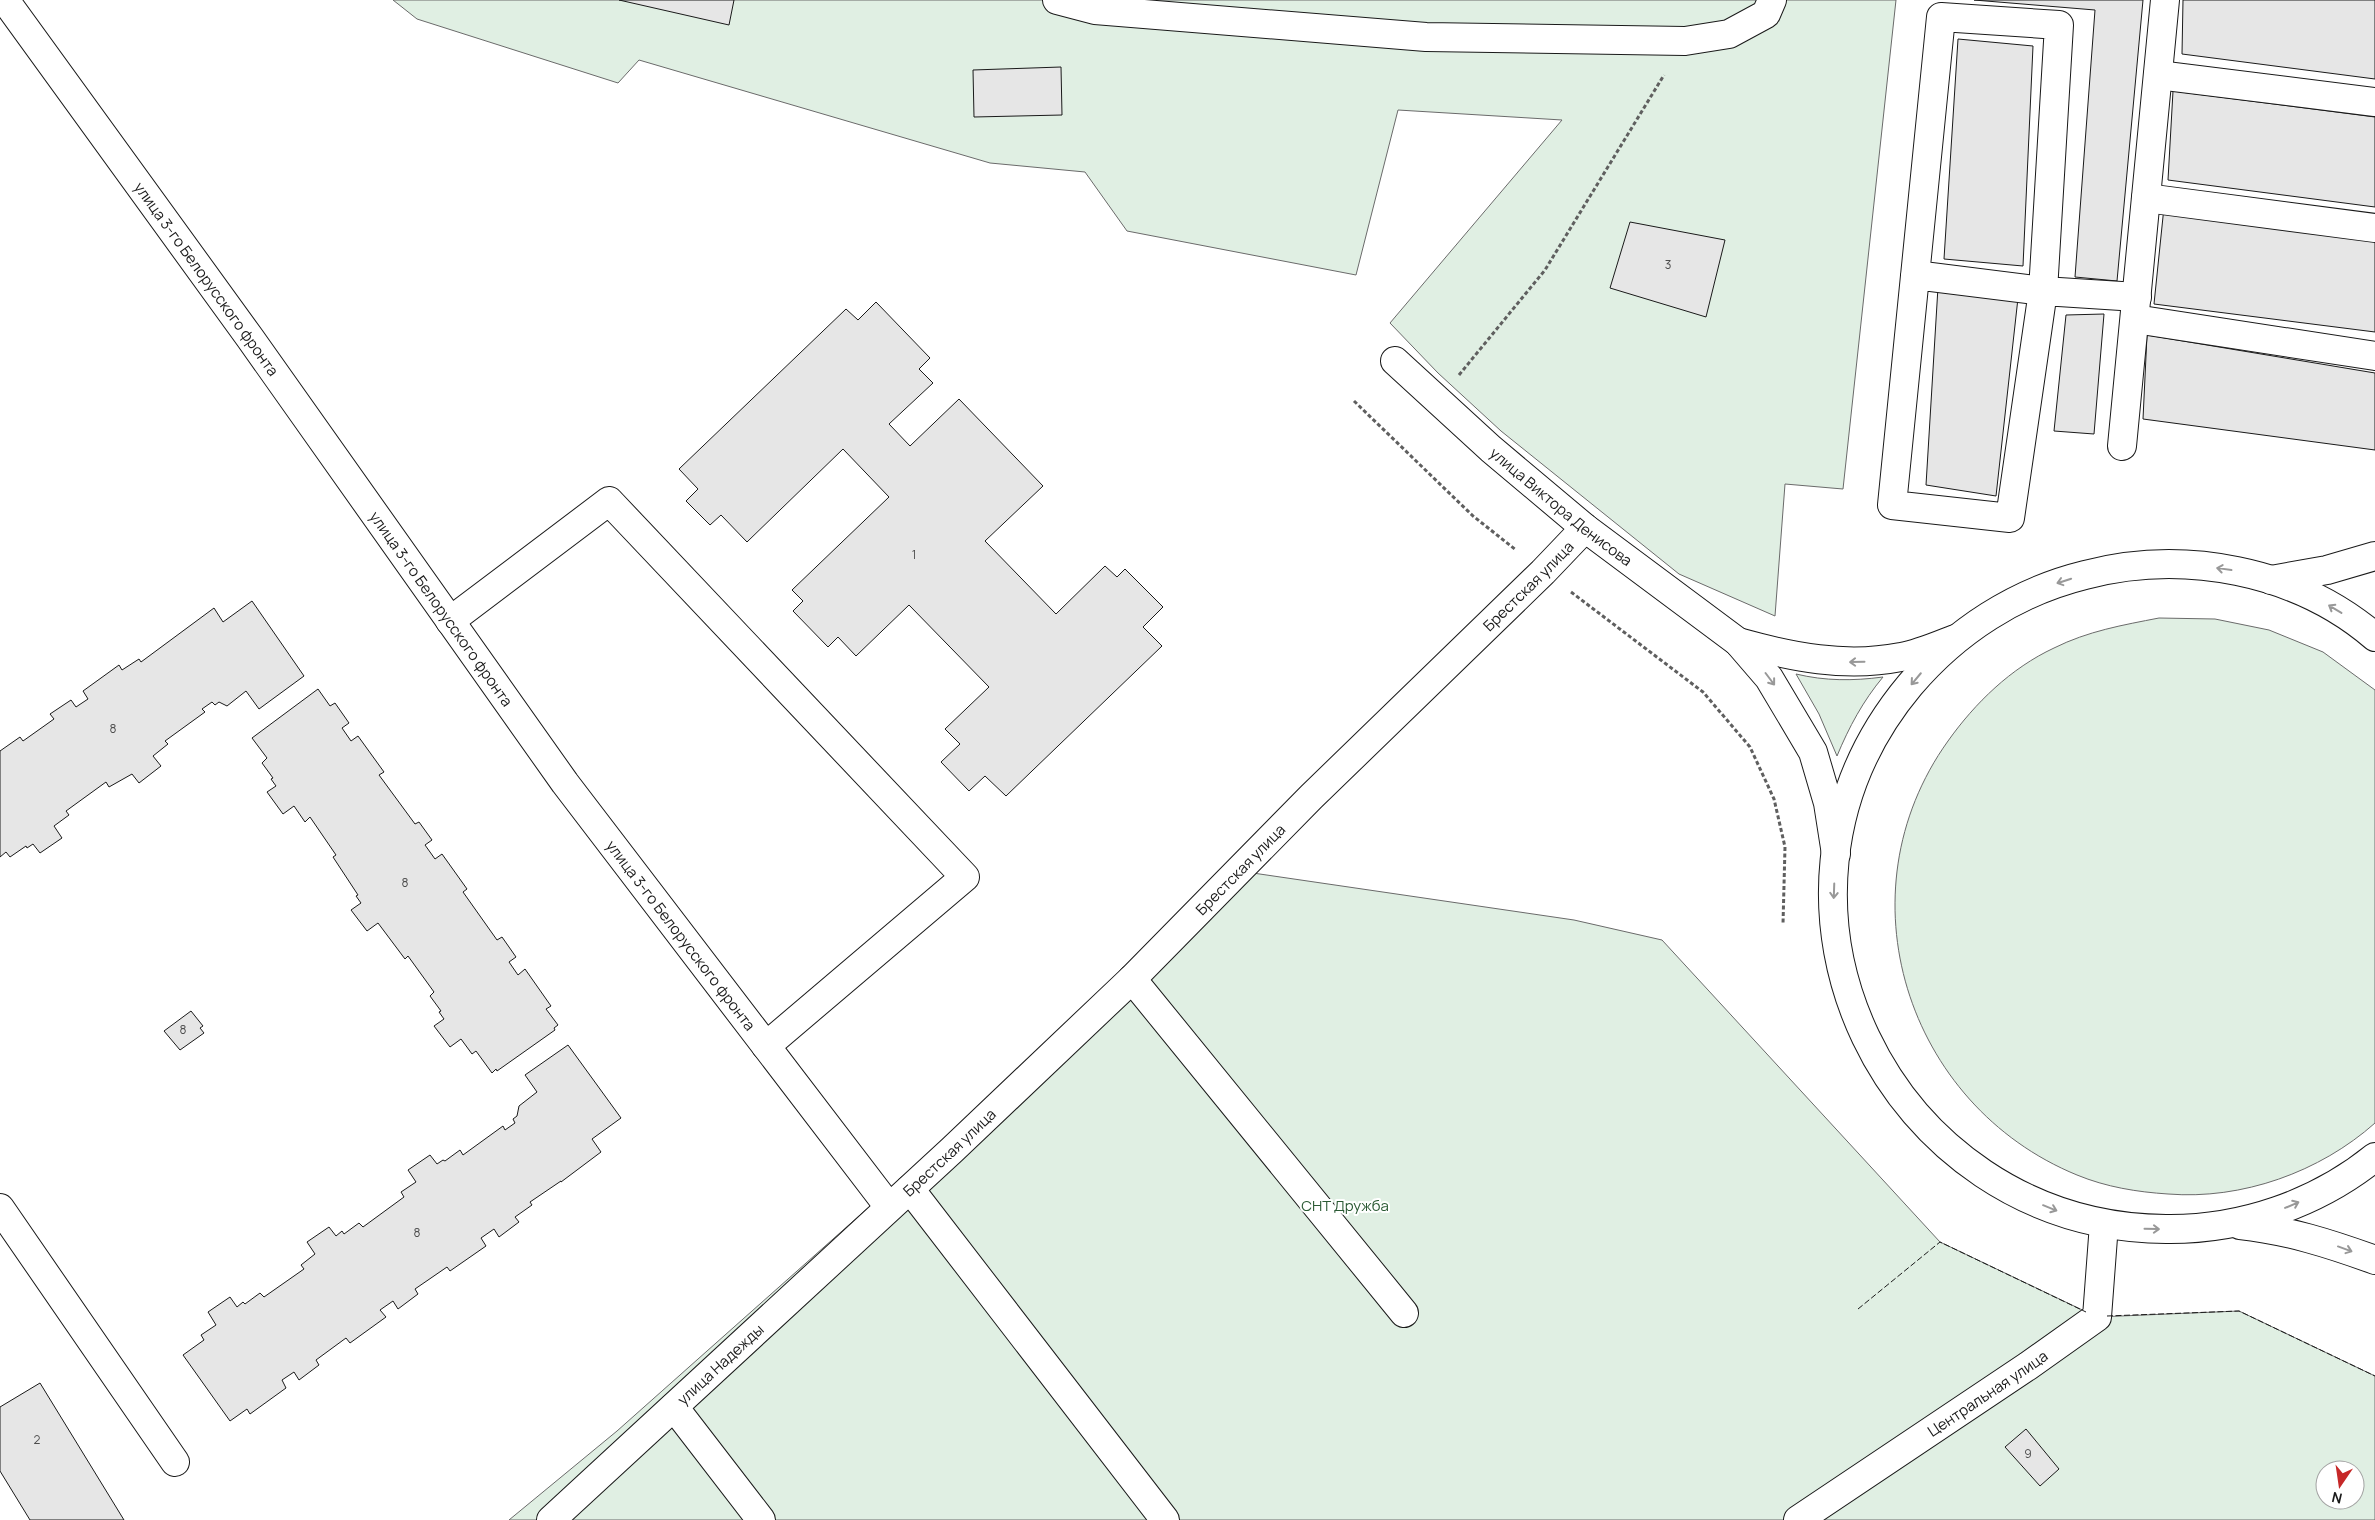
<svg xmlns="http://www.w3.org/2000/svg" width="2375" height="1520" viewBox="0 0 2375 1520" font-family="Manrope,sans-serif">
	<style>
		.green { fill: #e0efe3; stroke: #6a6a6a; fill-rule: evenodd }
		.building { fill: #e6e6e6; stroke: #1a1a1a }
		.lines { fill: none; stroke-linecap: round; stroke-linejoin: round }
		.minor-casing { stroke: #1a1a1a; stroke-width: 30 }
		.major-casing { stroke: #1a1a1a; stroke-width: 30 }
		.path { stroke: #5f5f5f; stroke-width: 3; stroke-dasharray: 4 2.5; stroke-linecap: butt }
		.minor { stroke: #fff; stroke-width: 28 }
		.major { stroke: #fff; stroke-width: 28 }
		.fence { stroke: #1a1a1a; stroke-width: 1; stroke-dasharray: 6 2.5; stroke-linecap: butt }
		.oneway { stroke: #989898 }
		.labels { text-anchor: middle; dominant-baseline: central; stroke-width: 4; stroke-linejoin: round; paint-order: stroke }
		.number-label { font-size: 12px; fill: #4d4d4d }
		.street-label { font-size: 15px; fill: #1a1a1a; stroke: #fff }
		.park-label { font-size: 15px; fill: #2b5a34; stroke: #fff }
	</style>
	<rect width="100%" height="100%" fill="#fff"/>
	<g class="green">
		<path d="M393 0H1896L1843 489 1785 484 1775 616 1679 574 1501 431 1438 373 1390 323 1562 120 1398 110 1356 275 1127 231 1085 172 990 163 639 60 618 83 417 19Z"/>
		<path d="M2159 618 2215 619 2269 630 2323 652 2375 690V1123C2320 1172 2242 1200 2168 1194 2137 1192 2106 1187 2077 1175 1906 1105 1839 893 1948 741 1975 703 2011 668 2054 648 2088 631 2123 625 2159 618Z"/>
		<path d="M1796 674C1825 681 1853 681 1883 677 1863 701 1849 727 1837 756L1819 714Z"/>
		<path d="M1246 872 1574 920 1662 940 1940 1242 2097 1317 2239 1311 2375 1376V1520H509L617 1431ZM2325 1470H2355V1500H2325Z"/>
	</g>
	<g class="building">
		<path d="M619 0H734L729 25Z"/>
		<path d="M1974 0H2143L2117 281 2075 277 2095 10Z"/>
		<path d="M2183 0H2375V79L2182 54Z"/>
		<path d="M1958 39 2033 46 2023 266 1944 259Z"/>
		<path d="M1061 67 1062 115 974 117 973 70Z"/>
		<path d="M2173 91 2375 117V207L2168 180Z"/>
		<path d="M2164 207 2375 241V332L2154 304Z"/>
		<path d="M1630 222 1725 240 1706 317 1610 288Z"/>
		<path d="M1938 287 2018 298 1996 496 1926 485Z"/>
		<path d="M876 302 930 358 919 369 933 383 889 424 910 446 959 399 1043 486 985 541 1056 614 1105 566 1117 577 1125 569 1163 607 1143 627 1162 646 1006 796 985 776 969 791 941 762 960 744 945 729 989 687 909 605 856 656 838 637 828 647 793 611 803 601 792 590 889 497 843 449 747 542 721 515 710 525 686 501 698 489 679 469 846 309 858 320Z"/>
		<path d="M2104 314 2094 434 2054 431 2066 315Z"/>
		<path d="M2147 335 2375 373V450L2143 419Z"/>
		<path d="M252 601 304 676 259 709 246 691 227 706 219 702 215 705 212 702 202 709 205 712 165 741 168 744 153 756 161 766 139 783 132 774 109 787 106 782 66 811 69 815 54 826 62 838 40 853 33 844 27 848 26 846 10 857 6 852 0 857V751L20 737 23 741 54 719 50 714 71 700 76 707 88 699 83 691 119 665 122 670 139 659 141 662 214 608 223 622Z"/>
		<path d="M318 689 330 706 335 703 349 723 342 728 351 741 358 736 384 772 379 775 415 824 419 822 432 840 425 845 435 859 442 854 467 889 463 892 497 940 502 937 516 957 509 962 518 975 525 969 551 1006 546 1009 558 1025 554 1028 555 1030 497 1071 496 1069 492 1073 476 1051 472 1054 461 1039 450 1047 434 1026 444 1019 439 1012 441 1011 430 996 434 992 408 956 405 959 378 923 367 931 351 910 361 903 356 896 358 895 333 857 336 855 310 817 305 822 294 806 283 814 267 792 276 786 271 779 273 778 262 763 267 758 252 738Z"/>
		<path d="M191 1011 203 1026 200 1028 204 1033 180 1050 164 1031Z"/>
		<path d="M568 1045 621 1118 592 1139 601 1152 561 1182V1181L530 1202 532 1205 515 1217 519 1222 499 1237 494 1229 481 1238 486 1246 450 1271 447 1267 415 1289 418 1294 398 1309 393 1301 380 1310 386 1317 350 1343 346 1338 316 1360 319 1365 299 1380 294 1372 282 1380 286 1388 250 1414 247 1409 230 1421 183 1355 204 1340 201 1335 216 1325 208 1312 230 1297 237 1307 243 1302 245 1304 260 1293 264 1297 304 1269 301 1265 315 1254 307 1242 329 1227 336 1236 342 1231 344 1234 359 1223 363 1227 404 1197 401 1192 416 1182 408 1170 430 1155 437 1164 443 1160 445 1161 460 1150 463 1155 503 1126 505 1130 515 1123 513 1119 517 1116 519 1106 537 1092 525 1075Z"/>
		<path d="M40 1383 124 1520H30L0 1471V1407Z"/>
		<path d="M2026 1429 2059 1469 2040 1486 2005 1447Z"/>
	</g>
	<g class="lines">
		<defs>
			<g id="minor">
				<path id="s1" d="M5 0 250 338 565 783 889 1207"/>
				<path d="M1057 0 1095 10 1426 37 1685 41 1729 34 1766 14 1772 0"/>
				<path d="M2158 75 2375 102"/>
				<path d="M2146 198 2375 228"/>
				<path d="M1915 275 2043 291 2059 25 1941 17 1892 505 2010 518 2043 291 2137 297"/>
				<path d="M2135 319 2375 356"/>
				<path id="s2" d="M1395 361 1491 449 1585 528 1738 642 1769 678 1813 752 1828 803 1836 854"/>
				<path d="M2122 446 2165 0"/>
				<path d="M450 621 609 501 965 877 766 1046"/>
				<path d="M1738 642C1792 657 1845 668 1901 657 1919 654 1937 646 1955 639"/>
				<path d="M1132 979 1404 1313"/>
				<path d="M910 1189 1165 1520"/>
				<path d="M0 1208 175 1462"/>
				<path d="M674 1407 761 1520"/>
				<path id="s3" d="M551 1520 952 1150 1132 979 1311 797 1543 572 1585 528"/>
				<path id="s4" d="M1798 1520 2028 1366 2097 1317 2104 1224"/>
			</g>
			<g id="major">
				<path d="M2271 580 2327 570 2375 556"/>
				<path d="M2375 637C2297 570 2183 549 2085 575 2016 592 1956 631 1910 685 1729 901 1888 1227 2166 1229 2241 1230 2317 1204 2375 1157"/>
				<path d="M2240 1225C2287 1230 2331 1244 2375 1260"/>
			</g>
		</defs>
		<use href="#minor" class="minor-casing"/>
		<use href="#major" class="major-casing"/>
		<g class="path">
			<path d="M1459 375 1545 270 1664 75"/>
			<path d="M1354 401 1473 516 1516 550"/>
			<path d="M1571 592 1703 692 1750 747 1774 799 1785 847 1783 924"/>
		</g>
		<use href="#minor" class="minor"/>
		<use href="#major" class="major"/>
		<g class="fence">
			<path d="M1858 1309 1940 1242 2086 1312"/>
			<path d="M2107 1316 2239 1311 2375 1376"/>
		</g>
	</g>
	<defs><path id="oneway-shaft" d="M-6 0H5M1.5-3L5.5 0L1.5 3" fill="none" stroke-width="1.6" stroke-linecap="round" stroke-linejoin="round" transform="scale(1.25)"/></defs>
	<g class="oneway">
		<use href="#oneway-shaft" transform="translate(2224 569) rotate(-172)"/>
		<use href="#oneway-shaft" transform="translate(2064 581) rotate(162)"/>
		<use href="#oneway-shaft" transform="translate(2335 609) rotate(-149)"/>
		<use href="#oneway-shaft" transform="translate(1857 662) rotate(179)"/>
		<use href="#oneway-shaft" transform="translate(1770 679) rotate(53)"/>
		<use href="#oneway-shaft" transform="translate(1916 679) rotate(130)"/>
		<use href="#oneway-shaft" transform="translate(1834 891) rotate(92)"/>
		<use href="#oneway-shaft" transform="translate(2292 1205) rotate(-23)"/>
		<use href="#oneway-shaft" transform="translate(2050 1208) rotate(22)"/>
		<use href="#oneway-shaft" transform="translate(2152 1229) rotate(1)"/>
		<use href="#oneway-shaft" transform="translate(2345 1249) rotate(20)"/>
	</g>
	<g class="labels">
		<g class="number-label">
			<text x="1668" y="264">3</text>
			<text x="914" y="554">1</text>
			<text x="113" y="728">8</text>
			<text x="405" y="882">8</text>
			<text x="183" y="1029">8</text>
			<text x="417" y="1232">8</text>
			<text x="37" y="1439">2</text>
			<text x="2028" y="1453">9</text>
		</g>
		<g class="street-label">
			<text stroke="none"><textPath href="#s1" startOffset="344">улица 3-го Белорусского фронта</textPath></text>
			<text stroke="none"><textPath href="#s2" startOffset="221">улица Виктора Денисова</textPath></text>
			<text stroke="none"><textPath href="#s3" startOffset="1352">Брестская улица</textPath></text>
			<text stroke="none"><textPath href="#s1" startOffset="749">улица 3-го Белорусского фронта</textPath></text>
			<text stroke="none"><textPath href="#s3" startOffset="948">Брестская улица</textPath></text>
			<text stroke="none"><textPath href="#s1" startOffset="1154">улица 3-го Белорусского фронта</textPath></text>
			<text stroke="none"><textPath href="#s3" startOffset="542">Брестская улица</textPath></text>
			<text stroke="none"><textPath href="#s3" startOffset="230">улица Надежды</textPath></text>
			<text stroke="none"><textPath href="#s4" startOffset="228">Центральная улица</textPath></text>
		</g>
		<g class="park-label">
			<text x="1345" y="1205">СНТ Дружба</text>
		</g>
	</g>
	<g transform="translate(2340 1485) rotate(193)"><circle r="24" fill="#ffffff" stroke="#a3a3a3"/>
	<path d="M0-4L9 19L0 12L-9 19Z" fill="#c62828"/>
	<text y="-8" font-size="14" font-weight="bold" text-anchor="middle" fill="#1a1a1a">N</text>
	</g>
</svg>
